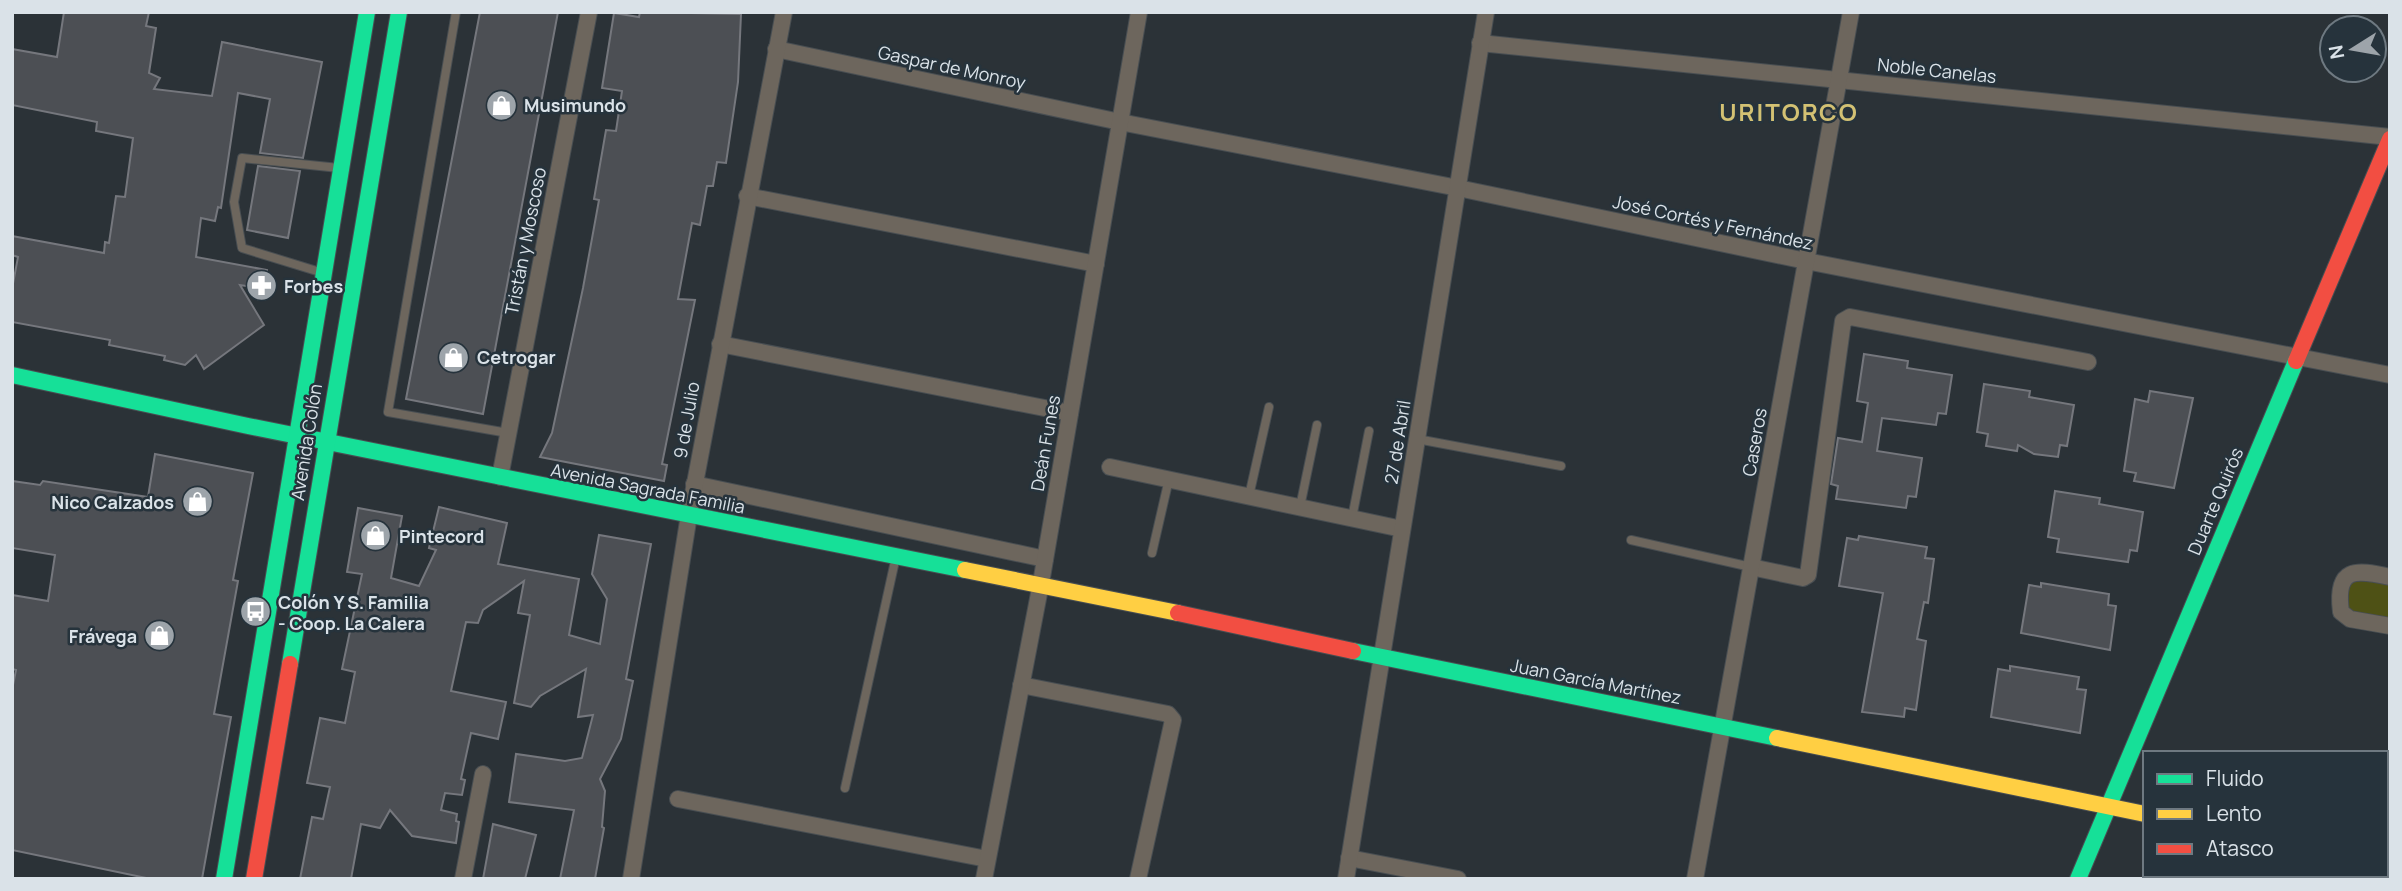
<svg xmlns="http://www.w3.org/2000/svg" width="2402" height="891" viewBox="0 0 2402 891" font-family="Manrope,sans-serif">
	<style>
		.green { fill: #4e5115 }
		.building { fill: #4c4f54; stroke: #75777d; stroke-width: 2 }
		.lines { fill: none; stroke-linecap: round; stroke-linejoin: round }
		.lane-casing { stroke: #484e52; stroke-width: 10 }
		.street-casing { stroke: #484e52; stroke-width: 18 }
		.fast-casing { stroke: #484e52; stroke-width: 18 }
		.slow-casing { stroke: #484e52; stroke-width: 18 }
		.jam-casing { stroke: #484e52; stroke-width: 18 }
		.lane { stroke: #6d665d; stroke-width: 8 }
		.street { stroke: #6d665d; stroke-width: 16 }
		.fast { stroke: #16e098; stroke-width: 16 }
		.slow { stroke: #ffcf43; stroke-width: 16 }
		.jam { stroke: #f24e42; stroke-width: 16 }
		.labels { text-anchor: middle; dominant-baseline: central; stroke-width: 5; stroke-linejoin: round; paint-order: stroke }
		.street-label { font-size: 18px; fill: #dae2e8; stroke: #26333c }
		.poi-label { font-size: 18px; font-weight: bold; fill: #dae2e8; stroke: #26333c; text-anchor: start }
		.district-label { font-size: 24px; font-weight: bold; letter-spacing: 2px; fill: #d3c173; stroke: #26333c }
	</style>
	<rect width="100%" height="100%" fill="#2b3237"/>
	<path class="green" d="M2390 577V626L2341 612 2344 578Z"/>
	<g class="building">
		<path d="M64 12H149L146 26 156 28 149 73 160 78 154 89 212 96 222 42 322 62 303 158 260 153 270 99 238 93 221 208 218 207 215 221 201 218 196 257 267 270 265 289 240 285 264 325 204 369 196 355 185 365 164 360 165 356 109 345 110 340 12 322V289L18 257 12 255V236L104 253 105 242 109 243 116 196 125 197 133 138 96 131 97 122 12 105V49L57 57Z"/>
		<path d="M480 12H558L483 414 406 399Z"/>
		<path d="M640 12 741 14 738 82 726 163 717 162 713 186H707L700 225 692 223 678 299 695 300 662 464 667 465 664 481 540 457 552 433 583 288 599 200 594 199 606 130 616 131 622 91 602 88 614 13 639 17Z"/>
		<path d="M258 166 300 171 288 238 247 230Z"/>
		<path d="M1864 354 1908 361 1907 368 1952 375 1946 414 1938 413 1936 425 1882 418 1877 451 1922 458 1916 497 1908 496 1906 508 1836 499 1838 486 1831 484 1838 438 1862 442 1868 403 1857 401Z"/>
		<path d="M1984 384 2030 391 2029 397 2074 405 2067 446 2060 445 2058 457 2034 454 2018 445 2017 451 1986 446 1988 434 1977 432Z"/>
		<path d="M2150 391 2193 398 2174 488 2134 481 2136 473 2124 471 2135 399 2148 402Z"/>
		<path d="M155 454 253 473 233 580 238 581 214 714 231 717 202 879H151L12 850V690L16 670 12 669V595L48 601 55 555 12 548V481L40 485 43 481 148 497Z"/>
		<path d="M2055 491 2100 498 2099 504 2143 512 2137 551 2130 550 2128 562 2057 552 2059 539 2048 537Z"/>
		<path d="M439 507 507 523 498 564 579 579 569 635 600 644 607 599 592 574 599 535 651 544 626 679 633 681 621 739 600 779 605 791 602 827 604 828 595 879H560L574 810 509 802 516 754 565 761 582 758 593 715 578 717 586 669 540 696 531 707 514 703 530 615 518 613 524 581 483 610 478 623 466 622 451 691 506 702 498 739 471 733 461 779 465 780 462 795 445 793 441 810 457 814 456 821 459 822 456 843 412 836 390 810 380 828 361 824 351 879H300L312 817 323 819 330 787 307 783 320 718 345 723 355 672 342 669 362 574 347 572 358 508 402 516 391 578 419 586 436 550 429 548Z"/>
		<path d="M1859 536 1927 547 1925 558 1934 559 1928 603 1924 602 1917 639 1926 641 1916 710 1905 708 1904 717 1862 712 1883 593 1839 586 1847 538 1858 540Z"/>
		<path d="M2041 583 2109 594 2108 605 2116 606 2110 650 2021 633 2029 585 2041 587Z"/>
		<path d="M2010 666 2079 677 2077 689 2086 690 2080 733 1991 717 1998 669 2010 671Z"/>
		<path d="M493 824 536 835 525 879H483Z"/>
	</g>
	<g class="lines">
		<defs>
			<g id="lane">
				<path d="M456 12 388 412 508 433"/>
				<path d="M320 272 242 248 234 202 242 158 339 168"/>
				<path d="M1417 439 1561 466"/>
				<path d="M1249 496 1269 407"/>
				<path d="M1300 507 1317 425"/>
				<path d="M1352 518 1369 431"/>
				<path d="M1631 540 1751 567"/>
				<path d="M1152 553 1169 479"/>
				<path d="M845 788 895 561"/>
			</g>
			<g id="street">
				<path d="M1480 43 2390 137"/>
				<path d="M776 49 1120 122 1458 188 1806 261 2390 375"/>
				<path d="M747 196 1096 264"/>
				<path d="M720 344 1070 413"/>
				<path d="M1110 467 1402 529"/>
				<path d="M500 477 589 12"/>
				<path d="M694 484 1045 559"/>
				<path d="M1751 567 1803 578 1808 575 1843 321 1850 317 2088 362"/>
				<path d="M2390 577C2355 569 2335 567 2341 612L2350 619 2390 626"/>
				<path d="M1021 685 1168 714 1173 720 1138 879"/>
				<path d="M678 799 987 859"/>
				<path d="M1349 858 1458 879"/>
				<path d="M463 879 483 774"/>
				<path d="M631 879 689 515 784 12"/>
				<path d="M984 879 1041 583 1139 12"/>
				<path d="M1346 879 1486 12"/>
				<path d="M1695 879 1851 12"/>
				<path d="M2334 879 2335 875"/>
			</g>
			<g id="fast">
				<path d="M12 375 248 426 965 570"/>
				<path d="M1353 651 1777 738"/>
				<path d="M290 664 399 12"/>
				<path d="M2386 863H2390"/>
				<path d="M224 879 367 12"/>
				<path d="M2078 879 2296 361"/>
			</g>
			<g id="slow">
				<path d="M965 570 1178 613"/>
				<path d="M1777 738 2145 814"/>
			</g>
			<g id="jam">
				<path d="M2296 361 2390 139"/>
				<path d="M1178 613 1353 651"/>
				<path d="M254 879 290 664"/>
			</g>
		</defs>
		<use href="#lane" class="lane-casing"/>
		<use href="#street" class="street-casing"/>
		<use href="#fast" class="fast-casing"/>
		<use href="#slow" class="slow-casing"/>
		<use href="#jam" class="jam-casing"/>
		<use href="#lane" class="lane"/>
		<use href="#street" class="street"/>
		<use href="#fast" class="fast"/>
		<use href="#slow" class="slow"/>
		<use href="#jam" class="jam"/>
	</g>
	<defs>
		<symbol id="shop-disc" viewBox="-11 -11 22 22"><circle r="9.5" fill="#9da4aa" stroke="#26333c"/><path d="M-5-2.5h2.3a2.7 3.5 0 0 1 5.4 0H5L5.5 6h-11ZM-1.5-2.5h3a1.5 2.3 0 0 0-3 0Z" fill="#fff"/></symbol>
		<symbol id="pharmacy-disc" viewBox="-11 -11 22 22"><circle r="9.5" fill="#9da4aa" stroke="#26333c"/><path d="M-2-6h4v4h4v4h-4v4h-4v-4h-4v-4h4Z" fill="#fff"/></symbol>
		<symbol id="bus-disc" viewBox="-11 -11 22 22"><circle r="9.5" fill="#9da4aa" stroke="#26333c"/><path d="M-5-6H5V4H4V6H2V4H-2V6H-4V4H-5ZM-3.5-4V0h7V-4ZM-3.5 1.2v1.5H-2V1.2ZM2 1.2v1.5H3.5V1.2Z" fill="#fff"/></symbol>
	</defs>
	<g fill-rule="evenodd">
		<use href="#shop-disc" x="484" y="88" width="35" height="35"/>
		<use href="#pharmacy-disc" x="244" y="268" width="35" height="35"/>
		<use href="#shop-disc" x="436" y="340" width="35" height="35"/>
		<use href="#shop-disc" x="180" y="484" width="35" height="35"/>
		<use href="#shop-disc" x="358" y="518" width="35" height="35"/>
		<use href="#bus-disc" x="238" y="594" width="35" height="35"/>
		<use href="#shop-disc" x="142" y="618" width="35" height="35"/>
	</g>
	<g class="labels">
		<g class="street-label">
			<text transform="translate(952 67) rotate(12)">Gaspar de Monroy</text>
			<text transform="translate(1937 70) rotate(6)">Noble Canelas</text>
			<text transform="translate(1713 222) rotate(12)">José Cortés y Fernández</text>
			<text transform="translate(525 241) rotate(-79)">Tristán y Moscoso</text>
			<text transform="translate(686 420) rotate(-80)">9 de Julio</text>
			<text transform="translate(306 442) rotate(-81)">Avenida Colón</text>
			<text transform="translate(1397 442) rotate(-81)">27 de Abril</text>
			<text transform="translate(1754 442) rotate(-80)">Caseros</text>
			<text transform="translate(1045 443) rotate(-80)">Deán Funes</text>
			<text transform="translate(648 488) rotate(11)">Avenida Sagrada Familia</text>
			<text transform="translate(2215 501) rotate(-67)">Duarte Quirós</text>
			<text transform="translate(1596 681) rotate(11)">Juan García Martínez</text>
		</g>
		<g class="poi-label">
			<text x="524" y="105">Musimundo</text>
			<text x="284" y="286">Forbes</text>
			<text x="477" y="357">Cetrogar</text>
			<text x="174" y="502" text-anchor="end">Nico Calzados</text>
			<text x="399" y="536">Pintecord</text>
			<text x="278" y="602">Colón Y S. Familia<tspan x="278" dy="21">- Coop. La Calera</tspan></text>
			<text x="137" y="636" text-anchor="end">Frávega</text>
		</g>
		<g class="district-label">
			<text x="1789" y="111">URITORCO</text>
		</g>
	</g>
	<rect width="2402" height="891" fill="none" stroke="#dae2e8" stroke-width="28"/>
	<rect x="2143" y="751" width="245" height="126" fill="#26333c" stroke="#6e7981" stroke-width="2"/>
	<rect x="2157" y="774" width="35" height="10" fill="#16e098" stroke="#6e7981" stroke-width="2"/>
	<text x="2206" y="786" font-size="21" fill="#dae2e8">Fluido</text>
	<rect x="2157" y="809" width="35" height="10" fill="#ffcf43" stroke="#6e7981" stroke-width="2"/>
	<text x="2206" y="821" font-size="21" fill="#dae2e8">Lento</text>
	<rect x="2157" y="844" width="35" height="10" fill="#f24e42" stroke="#6e7981" stroke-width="2"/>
	<text x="2206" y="856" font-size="21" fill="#dae2e8">Atasco</text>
	<g transform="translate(2353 49) rotate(259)"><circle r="33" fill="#26333c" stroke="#6e7981" stroke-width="2"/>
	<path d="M0-5L12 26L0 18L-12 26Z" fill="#9da4aa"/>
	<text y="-10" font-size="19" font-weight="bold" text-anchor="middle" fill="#dae2e8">N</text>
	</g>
</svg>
